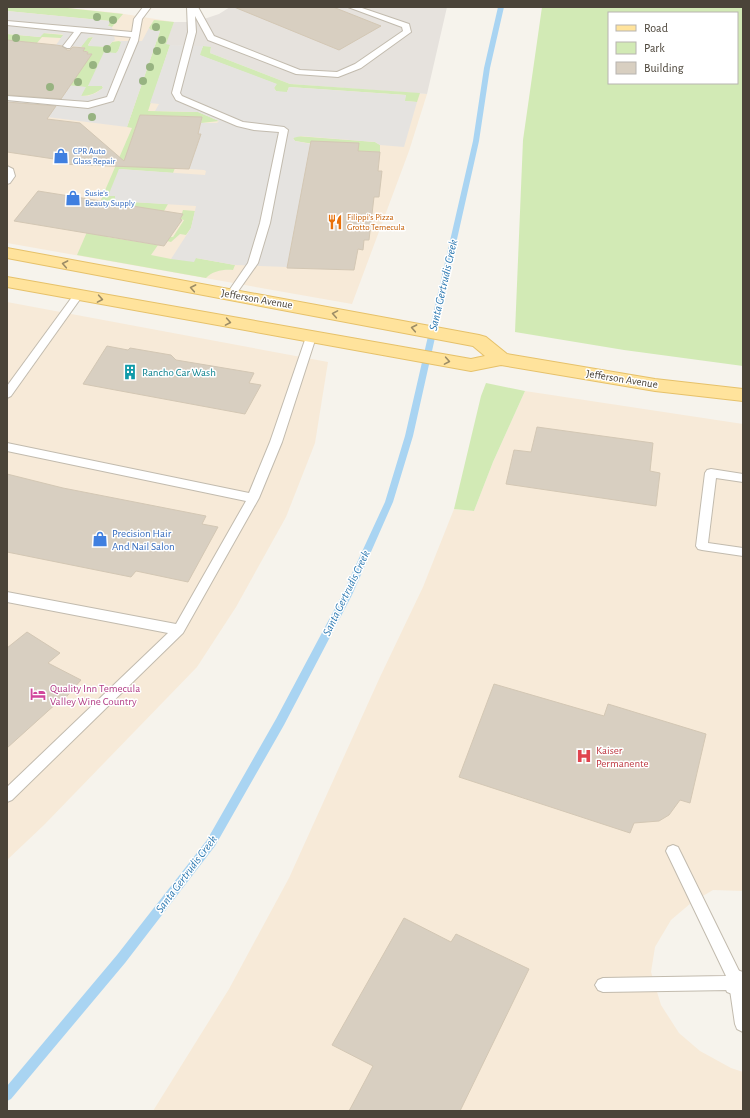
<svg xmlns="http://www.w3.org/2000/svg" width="750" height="1118" viewBox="0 0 750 1118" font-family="'Alegreya Sans',sans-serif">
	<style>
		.commercial { fill: #f7ead8 }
		.industrial { fill: #e6e2dd }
		.green { fill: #d2eab5; fill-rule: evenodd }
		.parking { fill: #e5e3e0 }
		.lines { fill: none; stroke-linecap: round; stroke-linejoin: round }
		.stream { fill: #a9d4f2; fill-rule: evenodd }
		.building { fill: #d8cfc1; stroke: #d3c7b4 }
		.service-casing { stroke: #c2bbae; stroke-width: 2 }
		.tertiary-casing { stroke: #c2bbae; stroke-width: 2 }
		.primary-casing { stroke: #e6c16a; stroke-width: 2 }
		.service { fill: #fff; fill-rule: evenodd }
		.tertiary { fill: #fff; fill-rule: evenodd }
		.primary { fill: #ffe39c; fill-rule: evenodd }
		.tree { fill: #97b381 }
		.oneway { stroke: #9c8c66 }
		.labels { text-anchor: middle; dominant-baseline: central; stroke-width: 3; stroke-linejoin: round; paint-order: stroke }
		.far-shop-label { font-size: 9px; fill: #366cbe; stroke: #fff; text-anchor: start }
		.far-food-label { font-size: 9px; fill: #c56008; stroke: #fff; text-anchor: start }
		.street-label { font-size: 11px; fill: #4b4439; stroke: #fff }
		.culture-label { font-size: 11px; fill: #0d838f; stroke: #fff; text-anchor: start }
		.shop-label { font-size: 11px; fill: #366cbe; stroke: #fff; text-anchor: start }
		.hotel-label { font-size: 11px; fill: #b23c85; stroke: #fff; text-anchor: start }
		.health-label { font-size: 11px; fill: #be3a42; stroke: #fff; text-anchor: start }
		.water-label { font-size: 12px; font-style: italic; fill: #2e7ab2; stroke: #fff }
	</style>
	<rect width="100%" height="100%" fill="#f6f3ec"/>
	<g class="commercial">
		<path d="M7 7H58L118 13 174 22 166 44 189 46 290 84 427 94 409 151 352 304 7 243Z"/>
		<path d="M7 302 328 362 315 443 286 517 236 607 197 667 44 825 7 860Z"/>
		<path d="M525 391 743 424V891L713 890 691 903 671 920 655 947 651 972 661 1005 679 1033 700 1051 731 1068 743 1072V1111H153L229 989 289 878 380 677 423 587 454 509 474 511 493 462Z"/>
	</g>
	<path class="industrial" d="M230 7H447L427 94 290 84 210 53 211 47 165 45 174 22H191L204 19 219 14Z"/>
	<g class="green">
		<path d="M7 7H58L123 14 112 27 108 26 110 21 7 11Z"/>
		<path d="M542 7H743V366L624 350 515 332 523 140ZM609 13H737V83H609Z"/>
		<path d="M154 20 174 22 166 44 170 45 148 111 198 112 219 121 201 123 202 117 140 115 129 147 175 168 173 173 119 169 115 201 168 204 164 211 113 228 107 237 158 245 151 255 171 259 196 258 235 265 233 270C224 269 212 271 206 278L77 255 132 128 127 127 160 31 150 30 149 28Z"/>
		<path d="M42 33 64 35 61 38 42 37 37 43 7 40V34L40 37Z"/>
		<path d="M93 37 88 45 108 47 112 42 119 41 122 42 118 51 88 86H102L103 88C96 93 90 96 81 96L85 87 70 86 91 54H87L88 51H83L85 48 81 47 87 38Z"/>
		<path d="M203 46 211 47 210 53 290 84 420 93 417 102 404 101 406 95 289 87 287 92 284 93 276 91 274 88 276 84 199 55Z"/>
		<path d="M296 136 375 142 380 145V152L358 151 295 141 293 138Z"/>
		<path d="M183 210 195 211 191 228 186 235 180 234 171 242 163 240 165 236 173 237 184 220 180 219Z"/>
		<path d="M486 383 525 391 493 462 474 511 454 509 481 396Z"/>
	</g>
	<g class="parking">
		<path d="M7 11 110 21 108 26 112 27 115 40 112 42 108 47 88 46 93 37H89L81 47 56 45 63 35 62 34 44 33 40 37 7 34Z"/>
		<path d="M149 28 151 30 160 31 127 127 7 112V79L86 87 81 96H88L96 93 103 88 102 86H88L104 52 116 53 118 51 121 42 119 41H142Z"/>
		<path d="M170 45 203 46 200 55 277 84 274 88 276 91 287 92 289 87 406 95 405 101 417 102 404 147 380 145 375 142 301 136 293 138 295 141 311 144 287 267 235 265 196 258 194 262 171 259 191 228 196 206 115 201V196H108L119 169 205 175 206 171 204 170 189 169 201 134H198L201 123H217L219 121 198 112 155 111 159 104 150 103Z"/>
	</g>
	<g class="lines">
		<path class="stream" d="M498 7H504L490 68 479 141 413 436 393 502 352 595 284 725 215 846 125 963 11 1099 7 1101V1086L117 955 207 840 276 719 342 595 385 502 405 436 473 141 484 68Z"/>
	</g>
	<g class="building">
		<path d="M234 7H333L381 26 339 50Z"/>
		<path d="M7 40 56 45 62 46 67 50H70L73 47 85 48 83 51 88 52 87 54H92L61 99 7 95Z"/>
		<path d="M7 102 56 106 47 119 80 123 124 161 140 115 202 117 198 134H201L189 169 58 164 61 160 7 152Z"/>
		<path d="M311 141 359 143 358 151 380 152 378 171H382L379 197H374L369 240H364L363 250 358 249 354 270 287 268Z"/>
		<path d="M38 191 164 211 183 214 180 219 182 220 164 246 14 221Z"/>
		<path d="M107 346 128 350 130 348 171 355 176 360 254 373 249 383 261 385 245 414 83 384Z"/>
		<path d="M537 427 653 443 650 471 660 473 656 506 506 484 514 450 531 452Z"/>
		<path d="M7 474 63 488 206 516 202 524 218 527 188 582 136 571 131 577 7 552Z"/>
		<path d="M27 632 60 653 48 663 81 680 61 703 58 702 7 748V648Z"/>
		<path d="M494 684 604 716 608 704 706 734 690 803 680 800 669 815 659 821 634 823 630 833 459 777Z"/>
		<path d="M404 918 451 942 456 934 529 969 460 1111H349L373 1066 332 1045Z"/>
	</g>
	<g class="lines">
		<defs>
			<g id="service">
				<path d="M143 7H151L142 19 138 41 113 101 88 108 7 100V96L88 102 107 97 131 37 81 32 70 48H67L63 46 74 32 7 25V21L132 32 134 19Z"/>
				<path d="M187 7H198L214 36 300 70 337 72 355 64 403 31 402 27 348 7H359L409 24 411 32 361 68 338 77 296 74 208 40 195 16 196 32 180 93 182 96 243 122 284 127 288 130 270 223 258 263 234 297 231 298 226 295 248 263 260 223 279 132 254 130 237 126 176 100 172 93 188 32Z"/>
				<path d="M7 166 13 169 15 176 10 183 7 184Z"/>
				<path d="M78 292 83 295 11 396 7 398V386L75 293Z"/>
				<path d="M311 334 316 337 282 442 259 498 183 633 12 800 7 802V787L168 633 7 602V592L176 624 246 501 7 451V443L249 493 270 442 306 337Z"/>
				<path d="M711 469 743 474V482L716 478 708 543 743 548V556L702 550 698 549 696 546 705 473 707 470Z"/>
				<path d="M673 845 678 847 743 979V1032L737 1029 735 1024 730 990 603 992 598 990 595 985 598 980 603 978 726 976 666 851 668 847Z"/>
			</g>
			<path id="tertiary" d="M737 970 743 972V998L727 992 723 983 727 974Z"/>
			<path id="primary" d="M7 248 479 335 486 337 507 354 655 379 743 389V401L655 391 501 365 471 371 7 287V277L471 359 485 356 473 346 7 258Z"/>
		</defs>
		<use href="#service" class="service-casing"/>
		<use href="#tertiary" class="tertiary-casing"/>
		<use href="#primary" class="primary-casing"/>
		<use href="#service" class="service"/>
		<use href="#tertiary" class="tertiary"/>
		<use href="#primary" class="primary"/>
	</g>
	<g class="tree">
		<circle cx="97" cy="17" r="4"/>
		<circle cx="113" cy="20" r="4"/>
		<circle cx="156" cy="27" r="4"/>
		<circle cx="16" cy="38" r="4"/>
		<circle cx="162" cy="40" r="4"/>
		<circle cx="107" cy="49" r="4"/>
		<circle cx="157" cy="51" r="4"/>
		<circle cx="93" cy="65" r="4"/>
		<circle cx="150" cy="67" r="4"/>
		<circle cx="143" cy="81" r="4"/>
		<circle cx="78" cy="82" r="4"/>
		<circle cx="50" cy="87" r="4"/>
		<circle cx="92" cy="117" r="4"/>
	</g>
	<defs><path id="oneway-chevron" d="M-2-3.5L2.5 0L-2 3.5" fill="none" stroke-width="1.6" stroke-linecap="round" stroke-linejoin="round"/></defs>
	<g class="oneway">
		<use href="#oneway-chevron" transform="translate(65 264) rotate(-169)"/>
		<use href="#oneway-chevron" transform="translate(193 288) rotate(-169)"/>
		<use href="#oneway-chevron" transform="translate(100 299) rotate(10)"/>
		<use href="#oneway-chevron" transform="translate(335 314) rotate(-170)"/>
		<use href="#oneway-chevron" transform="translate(228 322) rotate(10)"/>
		<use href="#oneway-chevron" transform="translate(414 328) rotate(-169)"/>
		<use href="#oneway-chevron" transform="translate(447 361) rotate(10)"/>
	</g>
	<defs>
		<symbol id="shop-bare" viewBox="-9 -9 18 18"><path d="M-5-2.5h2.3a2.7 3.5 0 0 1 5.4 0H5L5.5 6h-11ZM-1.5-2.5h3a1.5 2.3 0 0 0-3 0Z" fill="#3f7fe0" stroke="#fff" stroke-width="2.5" paint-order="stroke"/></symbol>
		<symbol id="restaurant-bare" viewBox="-9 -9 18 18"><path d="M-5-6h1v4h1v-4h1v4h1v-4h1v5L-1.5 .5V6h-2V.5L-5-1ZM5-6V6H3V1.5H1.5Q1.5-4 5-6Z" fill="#e8710a" stroke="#fff" stroke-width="2.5" paint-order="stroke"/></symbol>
		<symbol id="building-bare" viewBox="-9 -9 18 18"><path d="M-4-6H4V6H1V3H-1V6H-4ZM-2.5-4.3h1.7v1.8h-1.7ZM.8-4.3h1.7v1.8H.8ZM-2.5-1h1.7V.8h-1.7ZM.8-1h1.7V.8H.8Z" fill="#0f9aa8" stroke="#fff" stroke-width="2.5" paint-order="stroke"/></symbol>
		<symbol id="hotel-bare" viewBox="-9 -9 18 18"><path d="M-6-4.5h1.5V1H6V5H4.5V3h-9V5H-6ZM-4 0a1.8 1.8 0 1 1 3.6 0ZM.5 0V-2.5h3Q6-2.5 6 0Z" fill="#d1479c" stroke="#fff" stroke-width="2.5" paint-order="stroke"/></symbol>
		<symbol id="hospital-bare" viewBox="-9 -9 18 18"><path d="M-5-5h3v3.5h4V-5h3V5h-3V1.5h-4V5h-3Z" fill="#e0444e" stroke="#fff" stroke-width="2.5" paint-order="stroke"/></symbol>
	</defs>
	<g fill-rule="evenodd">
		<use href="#shop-bare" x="50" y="145" width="22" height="22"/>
		<use href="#shop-bare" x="62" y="187" width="22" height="22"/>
		<use href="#restaurant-bare" x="324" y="211" width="22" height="22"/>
		<use href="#building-bare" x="119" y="361" width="22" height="22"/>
		<use href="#shop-bare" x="89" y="528" width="22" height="22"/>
		<use href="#hotel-bare" x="27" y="683" width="22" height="22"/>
		<use href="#hospital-bare" x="573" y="745" width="22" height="22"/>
	</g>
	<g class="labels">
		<g class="far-shop-label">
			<text x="73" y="151">CPR Auto<tspan x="73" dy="10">Glass Repair</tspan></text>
			<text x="85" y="193">Susie's<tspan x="85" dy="10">Beauty Supply</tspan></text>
		</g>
		<g class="far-food-label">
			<text x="347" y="217">Filippi's Pizza<tspan x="347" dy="10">Grotto Temecula</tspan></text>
		</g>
		<g class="street-label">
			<text transform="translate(257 299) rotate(10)">Jefferson Avenue</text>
			<text transform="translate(622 379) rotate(9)">Jefferson Avenue</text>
		</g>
		<g class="culture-label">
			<text x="142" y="372">Rancho Car Wash</text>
		</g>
		<g class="shop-label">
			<text x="112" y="533">Precision Hair<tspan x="112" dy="13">And Nail Salon</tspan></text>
		</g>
		<g class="hotel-label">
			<text x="50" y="688">Quality Inn Temecula<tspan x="50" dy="13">Valley Wine Country</tspan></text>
		</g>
		<g class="health-label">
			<text x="596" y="750">Kaiser<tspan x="596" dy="13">Permanente</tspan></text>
		</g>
		<g class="water-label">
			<text transform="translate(443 285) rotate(-77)">Santa Gertrudis Creek</text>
			<text transform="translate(346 593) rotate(-64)">Santa Gertrudis Creek</text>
			<text transform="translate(186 874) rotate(-53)">Santa Gertrudis Creek</text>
		</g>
	</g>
	<rect width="750" height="1118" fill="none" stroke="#4b4439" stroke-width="16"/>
	<rect x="608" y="12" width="130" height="72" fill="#ffffff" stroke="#b7b4b0"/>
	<rect x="616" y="25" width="20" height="6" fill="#ffe39c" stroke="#b7b4b0"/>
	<text x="644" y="32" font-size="12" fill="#4b4439">Road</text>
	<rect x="616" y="42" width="20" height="12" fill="#d2eab5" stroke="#b7b4b0"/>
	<text x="644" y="52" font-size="12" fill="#4b4439">Park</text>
	<rect x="616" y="62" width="20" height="12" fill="#d8cfc1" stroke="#b7b4b0"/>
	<text x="644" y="72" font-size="12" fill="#4b4439">Building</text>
</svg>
